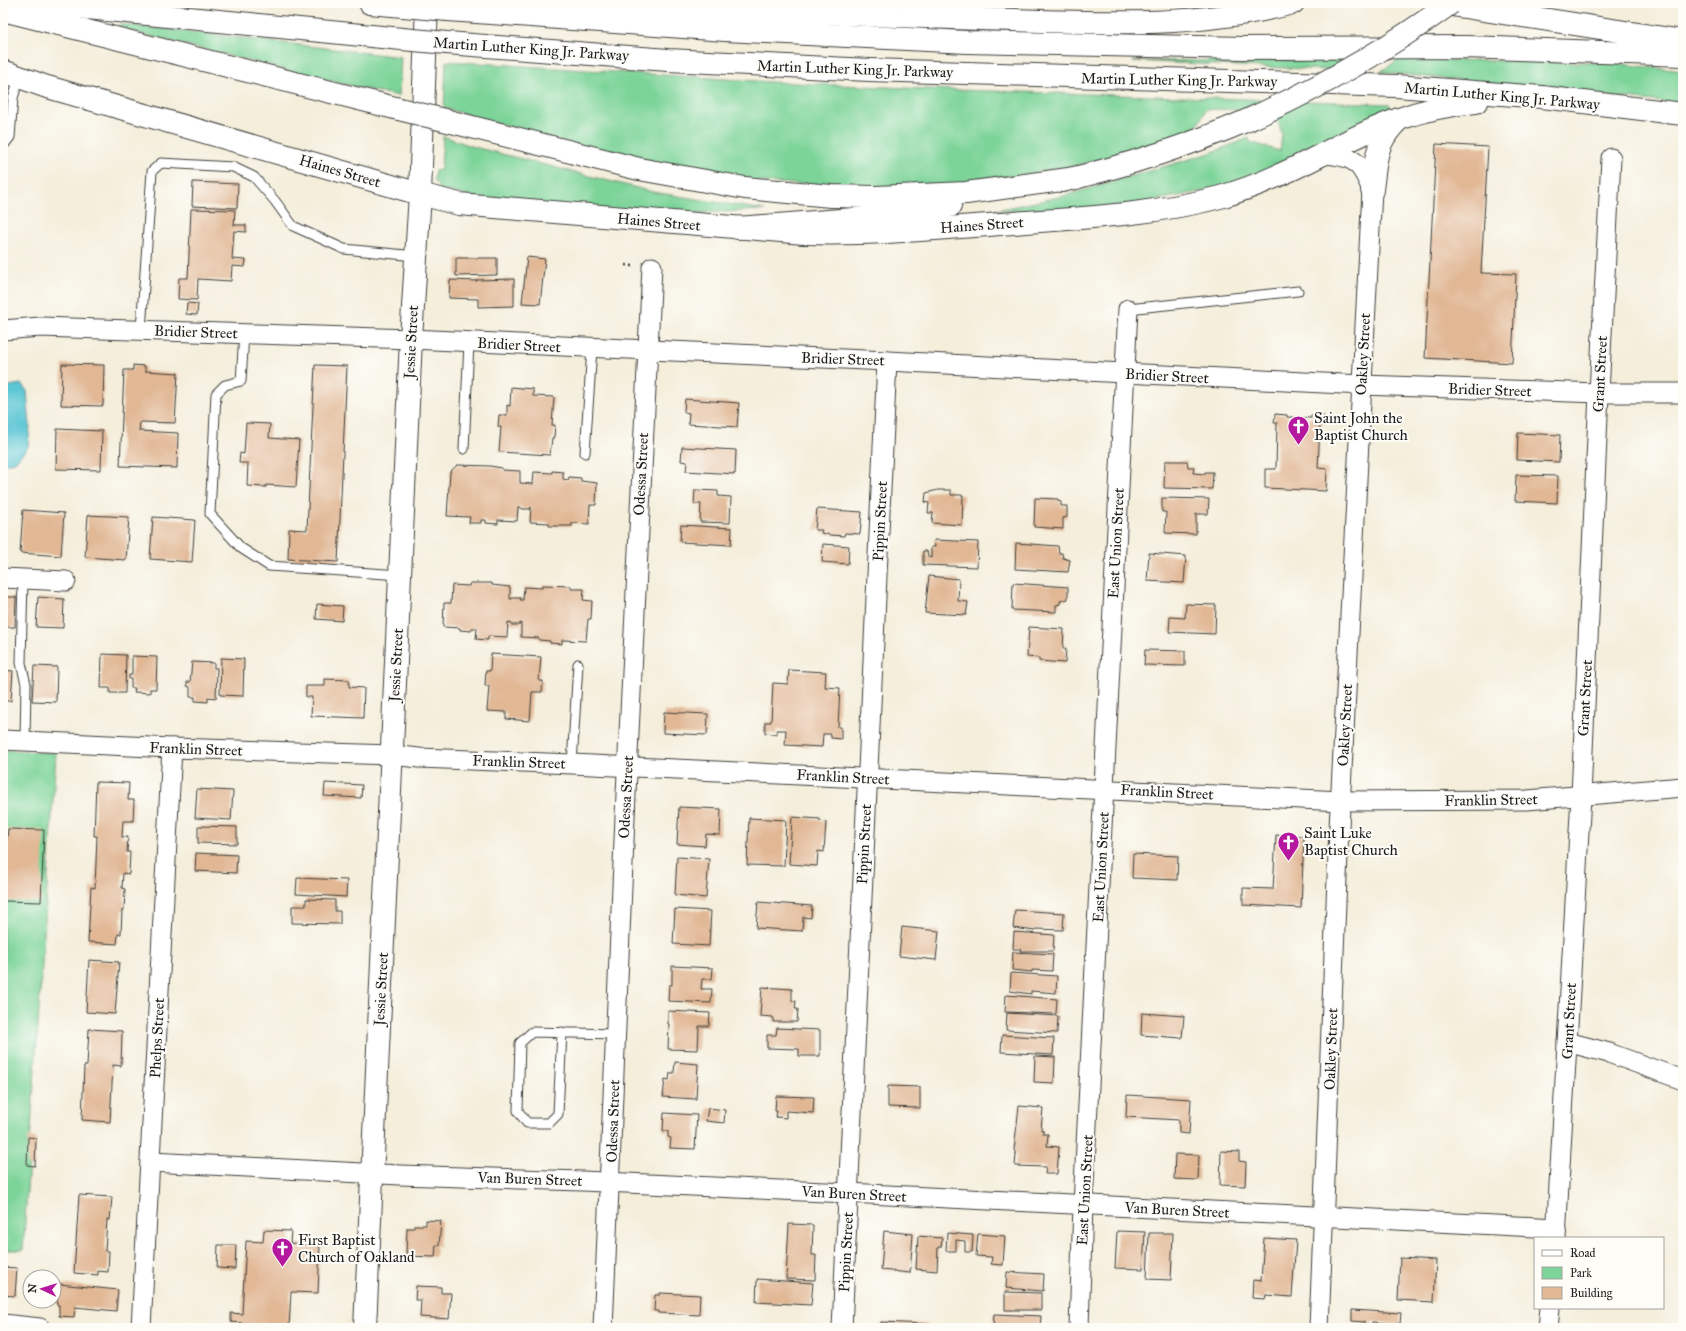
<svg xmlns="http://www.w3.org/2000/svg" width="1686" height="1331" viewBox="0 0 1686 1331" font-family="'IM FELL Great Primer',serif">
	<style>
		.green { fill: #7dd499; stroke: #4c785a }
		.water { fill: #5bc6d4; stroke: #3c7178 }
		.building { fill: #e1b794 }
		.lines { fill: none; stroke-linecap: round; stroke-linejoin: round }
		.service-casing { stroke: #3c3c39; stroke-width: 11 }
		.minor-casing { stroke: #3c3c39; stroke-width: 21 }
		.tertiary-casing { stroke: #3c3c39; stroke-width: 24 }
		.motorway-casing { stroke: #3c3c39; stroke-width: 24 }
		.path { stroke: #3c3c39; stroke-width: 2.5; stroke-dasharray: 3 3; stroke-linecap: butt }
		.service { stroke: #fff; stroke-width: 9 }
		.minor { stroke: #fff; stroke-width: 19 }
		.tertiary { stroke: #fff; stroke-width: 22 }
		.motorway { stroke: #fff; stroke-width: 22 }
		.motorway-bridge-casing { stroke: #3c3c39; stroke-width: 24; stroke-linecap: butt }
		.motorway-bridge { stroke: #fff; stroke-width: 22 }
		.labels { text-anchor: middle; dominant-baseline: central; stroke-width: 4; stroke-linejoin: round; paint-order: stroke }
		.street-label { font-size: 15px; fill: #1c1c1c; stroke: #fdfcf7 }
		.poi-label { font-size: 15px; fill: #1c1c1c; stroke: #fdfcf7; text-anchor: start }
	</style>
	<rect width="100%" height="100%" fill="#fdfcf7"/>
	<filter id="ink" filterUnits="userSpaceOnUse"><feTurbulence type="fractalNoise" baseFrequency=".025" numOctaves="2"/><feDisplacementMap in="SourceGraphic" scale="8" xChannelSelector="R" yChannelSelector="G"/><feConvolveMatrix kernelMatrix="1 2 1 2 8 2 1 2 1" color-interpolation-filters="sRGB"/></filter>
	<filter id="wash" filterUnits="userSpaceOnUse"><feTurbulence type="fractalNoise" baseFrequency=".012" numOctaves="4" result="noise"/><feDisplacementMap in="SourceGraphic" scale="16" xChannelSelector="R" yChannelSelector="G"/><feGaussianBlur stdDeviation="0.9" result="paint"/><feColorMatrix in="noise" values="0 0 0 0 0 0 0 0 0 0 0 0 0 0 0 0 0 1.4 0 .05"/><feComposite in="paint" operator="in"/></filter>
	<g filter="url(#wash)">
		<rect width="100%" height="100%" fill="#f4eedb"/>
		<g class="green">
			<path d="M122 24 401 57 399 96 360 88 121 29 119 27V25Z"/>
			<path d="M1400 59 1611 63 1683 71V104L1380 72Z"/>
			<path d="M1346 60 1328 70 1133 61Z"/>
			<path d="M446 61 772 82 928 89 1336 102 1389 104 1391 106 1389 109 1251 182 1104 210 992 211 1064 196 1207 154 1249 138 1250 142 1280 151 1282 134 1277 118 1258 106H1247V109L1243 110 1206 109 1196 129 1153 145 1079 165 968 184 879 189 745 181 564 142 444 108Z"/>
			<path d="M443 136 474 147 653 192 765 210 696 213 692 216 507 204 441 190 434 181 435 170H441Z"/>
			<path d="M3 750 56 753 23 1250H3Z"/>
		</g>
		<path class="water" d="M21 384 27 391 30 426 28 447 15 462 3 464V387Z"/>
		<g id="blocks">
			<g class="building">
				<path d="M1436 144 1488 147 1481 273 1516 274 1512 363 1425 358Z"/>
				<path d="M193 182 238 184 237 208 192 206Z"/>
				<path d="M191 209 235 210 234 225H246V232L234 231 232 259 246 260 245 267 232 266 231 281 198 279 197 300 178 299 179 278H188Z"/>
				<path d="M527 257 545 259 540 304 522 303Z"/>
				<path d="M456 258H497V275L456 276Z"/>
				<path d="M514 279V306L478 307V299L449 298 450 280 477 281V280Z"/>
				<path d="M187 303 198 304 197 315 186 314Z"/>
				<path d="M62 364 104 365 103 406 61 405Z"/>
				<path d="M133 365 145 366V371L178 373 175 423 140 422 139 431 178 433 177 468 120 466 124 370H133Z"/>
				<path d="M315 365 347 366 338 562 288 559 289 529 307 530Z"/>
				<path d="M511 387 533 389V396L554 397 552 425H555L554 438H552L550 455 499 452 501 427H498L499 415H507V405L510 406Z"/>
				<path d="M685 399 739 403 737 427 688 424 689 413 684 412Z"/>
				<path d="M1275 414 1287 415V417L1311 418V415L1324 416 1323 425 1320 424 1318 468 1327 469 1326 491 1265 488V469H1276L1277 423H1274Z"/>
				<path d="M246 423 270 424 269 438 299 440 296 487 266 485V487L247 486 248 463H239L240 453 244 454Z"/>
				<path d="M57 429 102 431 101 470 56 469Z"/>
				<path d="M1518 433 1560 435 1559 462 1517 460Z"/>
				<path d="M682 447 736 450 735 474 686 471 687 462 681 461Z"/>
				<path d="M1165 461H1187L1188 467H1194L1193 473 1205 474V472H1213L1212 489 1164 488Z"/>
				<path d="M457 465 490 466 502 468V470L520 471V483L533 484 534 472 552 473V471L563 472V479L568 480 569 477 581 478V481L597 483 596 505H590L589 524 572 523V526H549V523L530 522 531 507 530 509H521V507H518L517 521 498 520V524L486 523V520H481V523H469L470 517 447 516 450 472Z"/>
				<path d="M1516 475 1558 476 1557 503 1515 501Z"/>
				<path d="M695 490 718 491V496L731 497 730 523 700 522 701 504H694Z"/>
				<path d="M938 490H951V495H963L962 525 932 523 933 513H928L929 503 925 502 926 493Z"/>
				<path d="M1035 498 1058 499V501L1061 502V506H1067V517L1063 518V529L1034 527Z"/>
				<path d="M1162 498 1209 499 1208 514H1196V534L1165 533 1166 512H1162Z"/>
				<path d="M817 509 862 512 860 534 845 533 844 536 830 535 821 533 822 530H815Z"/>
				<path d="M23 510 64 513 61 556 20 553Z"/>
				<path d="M88 515 129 517 126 560 85 557Z"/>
				<path d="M153 517 195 520 192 562 150 559Z"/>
				<path d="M681 525 732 528 731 545 680 542Z"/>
				<path d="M934 540 978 542 977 567 923 565V551H927L928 556 931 558V547H935Z"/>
				<path d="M1016 543 1058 546 1059 553H1062L1063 558 1070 560 1068 572 1015 569Z"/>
				<path d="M823 544 849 546 848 564 822 562Z"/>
				<path d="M1149 553 1186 556 1184 583 1147 581Z"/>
				<path d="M929 576 959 579 958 601 968 602 966 615 925 613Z"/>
				<path d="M470 583H492V585L510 587V599H512V598H521L520 600H523L524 587 542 588V585L571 586V589H584L583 600 592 601 591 619H588L586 641 562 640V644L550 643V641L539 640V638L521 637V623H520V625H511V623L508 622 507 637 488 636V640L476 639 477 628H472L471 631 460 630V628L443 627 444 603H451L452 585 469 586Z"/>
				<path d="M1013 583 1068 587V599L1060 601V604L1056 605V612L1012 610Z"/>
				<path d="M3 597H16L15 627H3Z"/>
				<path d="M38 597 64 599 63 628 36 627Z"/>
				<path d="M317 604 343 606 342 621 316 619Z"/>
				<path d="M1186 604 1216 605 1215 634 1169 632 1170 617 1185 618Z"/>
				<path d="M1029 627 1064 629 1063 649H1066L1065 663 1039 661V658L1027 657Z"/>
				<path d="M1145 650 1185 651V666L1144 665Z"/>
				<path d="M102 654 126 655 125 693H110V688H101Z"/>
				<path d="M491 654 541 657 539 681H543L542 692H532L530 721 506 719V712L487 711 489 686H485L486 671H490Z"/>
				<path d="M132 656 157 657 156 689H150V693L134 692 135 688H131V679H129V675H132Z"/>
				<path d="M221 658 244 659 243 696 220 695Z"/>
				<path d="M192 662 214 663V668H217L216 698 208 697V702L195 701V697H190V687L187 686V682H190Z"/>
				<path d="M34 666 57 667 56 702 32 701Z"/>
				<path d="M3 670 13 671 11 701H3Z"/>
				<path d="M789 670 826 672 825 687 840 688 838 727H841V739L831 738V734H823L822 747 785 745 786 730H777V734L765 733V722H771L773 683 788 684Z"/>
				<path d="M325 679 349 680V687L364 688 363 718 311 716 312 697H306V686H325Z"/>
				<path d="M664 712 708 714 707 735 663 733Z"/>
				<path d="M96 782 129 783 128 800H134L133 821H123L122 837H128L127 852H130L129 874 123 873 122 888 125 889 124 910H122L121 934H118L117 944 88 942 91 887 95 888 97 836H94Z"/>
				<path d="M325 783 362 785 361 798 324 796Z"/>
				<path d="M197 789 233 791 231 820 195 818Z"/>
				<path d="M679 807 721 809 720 835 706 834 705 846 677 844Z"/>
				<path d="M792 817 820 819V821L826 822 824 852 818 851 817 866 789 864Z"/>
				<path d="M749 818 786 820 784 866 747 865Z"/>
				<path d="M198 826 237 827V844L198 843Z"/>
				<path d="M8 829 44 830 41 902 4 901 3 840H7Z"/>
				<path d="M1276 835 1304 836 1301 908 1243 905V888L1273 889Z"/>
				<path d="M196 853 237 855 236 873 195 871Z"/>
				<path d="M1133 854 1178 856 1177 880 1132 878Z"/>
				<path d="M677 857 709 859 706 898 675 895Z"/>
				<path d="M297 878 347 880 346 897 296 894Z"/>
				<path d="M306 899 335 900V911H340V924L292 923V906H306Z"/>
				<path d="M758 902 812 906 811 918 803 917 802 931 756 928Z"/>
				<path d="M675 909 711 911 709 946 673 944Z"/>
				<path d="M1015 910 1064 913 1063 930 1036 929 1035 931 1013 928Z"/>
				<path d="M902 927 939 931 936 960 899 956Z"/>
				<path d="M1014 932 1054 935 1053 951H1020L1021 949H1013Z"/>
				<path d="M1013 952 1053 954 1052 971 1032 970V972L1012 970Z"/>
				<path d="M89 960 119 962 115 1014 86 1012Z"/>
				<path d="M672 966 713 968 712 979H702L701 989H712L711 1003 668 1001 669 985H672Z"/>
				<path d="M1011 973 1057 976 1056 993 1031 991V994L1010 991Z"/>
				<path d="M762 987 792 989V1001H796L795 1009H798L797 1022H773V1017L760 1016Z"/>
				<path d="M1006 995 1057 999 1056 1014 1005 1012Z"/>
				<path d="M668 1011 710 1013 709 1026H699L698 1050 668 1049 669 1024H668Z"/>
				<path d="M1007 1013 1058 1016 1057 1033 1006 1030Z"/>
				<path d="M1142 1013 1184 1016 1182 1038 1141 1035Z"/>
				<path d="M777 1028 820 1030V1056H799V1049L767 1048V1035H776Z"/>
				<path d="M89 1029 122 1031 121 1066 113 1065 110 1122 82 1120 84 1066H87Z"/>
				<path d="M1002 1035 1054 1038 1053 1055 1001 1052Z"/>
				<path d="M1035 1056 1055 1057 1054 1083 1034 1082Z"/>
				<path d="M675 1062 698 1064 696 1099 663 1097 665 1079 669 1080 670 1073H674Z"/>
				<path d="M888 1086 920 1087V1108L888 1107Z"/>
				<path d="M1127 1095 1191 1099 1189 1134 1179 1133V1120L1126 1117Z"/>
				<path d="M776 1096 814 1097 813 1113 786 1111V1118L776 1117 777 1111H775Z"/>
				<path d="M1019 1106 1043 1108 1041 1130H1043V1134H1048L1047 1146 1059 1147 1057 1174H1045L1046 1167 1015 1166 1016 1154 1014 1150Z"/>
				<path d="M708 1108 725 1110 724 1123 706 1121Z"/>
				<path d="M664 1113 697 1115 695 1149 670 1148 671 1138 668 1137V1131H663Z"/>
				<path d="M28 1137 36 1138 35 1166 27 1165Z"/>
				<path d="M1221 1151 1239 1152V1161L1246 1162 1245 1186 1220 1185Z"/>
				<path d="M1175 1154 1199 1155 1198 1180 1174 1179Z"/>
				<path d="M79 1195 112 1197 110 1220 107 1219 105 1251H109L108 1272 98 1271V1275L74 1273Z"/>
				<path d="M426 1220 441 1221 439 1246 436 1245 435 1257 406 1256 407 1228H414V1225H426Z"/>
				<path d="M789 1224 813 1225 812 1255H816L815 1280 786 1279Z"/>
				<path d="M264 1230 291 1231 290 1243 320 1246 318 1293 291 1292 289 1328H241L242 1323 231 1322V1313L242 1314 246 1241 263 1242Z"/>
				<path d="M884 1231 913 1234 910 1273 881 1270Z"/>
				<path d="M1117 1231 1145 1232 1143 1269 1115 1268Z"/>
				<path d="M947 1233 973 1235 972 1252H965V1241L956 1240V1251H946Z"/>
				<path d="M1149 1233H1173L1171 1280 1147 1279Z"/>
				<path d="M978 1234 1005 1236 1003 1265 991 1264 992 1257 976 1256Z"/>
				<path d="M918 1236 942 1238 941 1247H938L937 1271 916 1269Z"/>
				<path d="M1264 1238 1296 1240 1292 1297 1266 1295 1265 1299 1252 1298 1253 1280 1261 1281Z"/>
				<path d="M218 1245H236L235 1269 217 1268Z"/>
				<path d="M1400 1258 1436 1260 1434 1302 1398 1300Z"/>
				<path d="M3 1267 17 1268 15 1296 3 1295Z"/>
				<path d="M1007 1272 1044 1274 1043 1291 1006 1288Z"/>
				<path d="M757 1279 813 1283 811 1305 756 1302Z"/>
				<path d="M59 1284 118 1290 116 1311 75 1307 74 1317 59 1316V1305H57Z"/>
				<path d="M416 1286 441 1287V1293H451L449 1319 420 1317 421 1300H415Z"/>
				<path d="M1005 1292 1041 1293V1310H1005Z"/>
				<path d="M660 1293 700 1295 699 1315 659 1313V1311H654L655 1295H660Z"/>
				<path d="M1352 1310 1401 1313 1400 1324 1372 1322V1328H1364V1322L1352 1321Z"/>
				<path d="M994 1314 1041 1316 1040 1328H993Z"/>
				<path d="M881 1322 927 1324V1328H881Z"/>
			</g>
		</g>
	</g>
	<g filter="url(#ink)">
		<use href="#blocks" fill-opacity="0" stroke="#3c3c39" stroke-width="1"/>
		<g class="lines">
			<defs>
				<g id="service">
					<path d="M3 146 10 137 13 98 19 78"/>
					<path d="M1128 309 1298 291"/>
					<path d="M141 330 152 171 161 163 233 167 254 177 275 201 293 226 344 249 416 256"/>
					<path d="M244 334 241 381 225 385 216 394 210 514 241 548 269 566 400 575"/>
					<path d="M464 449 469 343"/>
					<path d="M585 453 592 348"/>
					<path d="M23 579 21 663 26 684 25 741"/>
					<path d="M572 764 578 664"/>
					<path d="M562 1032 558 1114 549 1123H527L518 1111 520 1043 532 1032 616 1034"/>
				</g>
				<g id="minor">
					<path d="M3 330 40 327 411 339 887 361 1362 385 1599 393H1683"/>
					<path d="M3 578 66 581"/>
					<path d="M3 740 172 748 392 755 419 758 572 764 1341 801 1527 800 1683 787"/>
					<path d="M1567 1042 1609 1053 1683 1080"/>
					<path d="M151 1162 400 1175 582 1181 848 1193 1557 1228"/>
					<path d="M1556 1238 1581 796 1599 393 1611 158"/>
					<path d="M3 1324 40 1328"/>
					<path d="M141 1328 172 748"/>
					<path d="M603 1328 626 794 652 267"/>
					<path d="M842 1328 887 361"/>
					<path d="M1079 1328 1083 1205 1128 309"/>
					<path d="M1319 1328 1339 828 1372 190C1360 161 1354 156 1323 154"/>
					<path d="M1548 1328 1550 1308"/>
				</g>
				<g id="tertiary">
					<path d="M3 71 44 86 420 194 459 204 804 233C870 235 935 229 1001 224 1074 218 1148 216 1220 197 1256 187 1290 171 1323 154"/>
					<path d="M365 1328 411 339 420 194 427 3"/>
				</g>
				<g id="motorway">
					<path d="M36 3 402 39"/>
					<path d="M370 3 403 6"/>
					<path d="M559 3C699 8 840 15 980 19 1085 22 1190 30 1293 3"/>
					<path d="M1439 3 1683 41"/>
					<path d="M3 10 399 109"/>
					<path d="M448 10 725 30 967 42 1244 48 1467 47 1683 55"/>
					<path d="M447 43 668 60 870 70 1396 86 1542 97 1683 114"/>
					<path d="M444 120 639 169 745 188 831 196 876 197 966 193 1076 178"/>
					<path d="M1323 154C1373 127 1419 107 1476 102"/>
					<path d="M1062 181C1125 166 1188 146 1248 120"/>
					<path d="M1372 190C1376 159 1375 142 1399 119"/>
					<path d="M737 228 892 216 950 206"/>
				</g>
			</defs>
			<use href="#service" class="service-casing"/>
			<use href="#minor" class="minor-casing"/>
			<use href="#tertiary" class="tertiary-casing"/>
			<use href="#motorway" class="motorway-casing"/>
			<path class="path" d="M625 265 633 266"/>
			<use href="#service" class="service"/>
			<use href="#minor" class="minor"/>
			<use href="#tertiary" class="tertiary"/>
			<use href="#motorway" class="motorway"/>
			<defs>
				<g id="motorway-bridge">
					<path d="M403 6 448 10"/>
					<path d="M402 39 447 43"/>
					<path d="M399 109 444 120"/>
					<path d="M1248 120C1322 87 1386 50 1451 3"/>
				</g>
			</defs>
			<use href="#motorway-bridge" class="motorway-bridge-casing"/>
			<use href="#motorway-bridge" class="motorway-bridge"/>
		</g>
	</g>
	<defs>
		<symbol id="church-pin" viewBox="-11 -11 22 30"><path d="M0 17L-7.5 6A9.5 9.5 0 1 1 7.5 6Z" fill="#b5179e" stroke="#fdfcf7"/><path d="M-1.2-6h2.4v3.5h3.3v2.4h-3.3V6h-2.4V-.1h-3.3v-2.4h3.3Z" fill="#fff"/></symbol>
	</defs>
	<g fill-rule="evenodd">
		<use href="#church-pin" x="1286" y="414" width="25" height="34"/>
		<use href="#church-pin" x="1276" y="830" width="25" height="34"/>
		<use href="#church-pin" x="270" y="1236" width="25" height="34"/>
	</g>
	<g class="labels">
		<g class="street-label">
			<text transform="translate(531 49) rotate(4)">Martin Luther King Jr. Parkway</text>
			<text transform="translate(855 69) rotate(2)">Martin Luther King Jr. Parkway</text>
			<text transform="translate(1179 80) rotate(1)">Martin Luther King Jr. Parkway</text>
			<text transform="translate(1502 96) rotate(5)">Martin Luther King Jr. Parkway</text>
			<text transform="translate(340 171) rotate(16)">Haines Street</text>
			<text transform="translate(659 222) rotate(5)">Haines Street</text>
			<text transform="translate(982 225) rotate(-4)">Haines Street</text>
			<text transform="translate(196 332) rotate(2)">Bridier Street</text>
			<text transform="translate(411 342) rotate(-87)">Jessie Street</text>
			<text transform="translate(519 345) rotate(3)">Bridier Street</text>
			<text transform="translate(1363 354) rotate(-87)">Oakley Street</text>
			<text transform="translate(843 359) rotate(2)">Bridier Street</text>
			<text transform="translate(1600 374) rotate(-87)">Grant Street</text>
			<text transform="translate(1167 376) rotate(3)">Bridier Street</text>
			<text transform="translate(1490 390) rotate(2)">Bridier Street</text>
			<text transform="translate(641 474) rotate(-87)">Odessa Street</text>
			<text transform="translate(880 521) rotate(-87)">Pippin Street</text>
			<text transform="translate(1116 543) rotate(-87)">East Union Street</text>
			<text transform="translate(396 665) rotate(-87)">Jessie Street</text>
			<text transform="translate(1585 698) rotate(-87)">Grant Street</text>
			<text transform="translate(1345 725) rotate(-87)">Oakley Street</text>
			<text transform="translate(196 749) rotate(2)">Franklin Street</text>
			<text transform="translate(519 762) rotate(2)">Franklin Street</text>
			<text transform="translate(843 777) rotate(3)">Franklin Street</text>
			<text transform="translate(1167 792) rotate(3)">Franklin Street</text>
			<text transform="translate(626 797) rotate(-87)">Odessa Street</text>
			<text transform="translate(1491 800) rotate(-1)">Franklin Street</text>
			<text transform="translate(864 844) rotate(-87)">Pippin Street</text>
			<text transform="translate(1101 867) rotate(-87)">East Union Street</text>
			<text transform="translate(381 989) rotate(-87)">Jessie Street</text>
			<text transform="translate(1569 1021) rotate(-87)">Grant Street</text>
			<text transform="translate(157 1038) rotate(-87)">Phelps Street</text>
			<text transform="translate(1331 1049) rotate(-88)">Oakley Street</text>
			<text transform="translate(613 1121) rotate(-88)">Odessa Street</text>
			<text transform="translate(530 1179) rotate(2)">Van Buren Street</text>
			<text transform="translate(1085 1190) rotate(-87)">East Union Street</text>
			<text transform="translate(854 1194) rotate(3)">Van Buren Street</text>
			<text transform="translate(1177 1210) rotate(3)">Van Buren Street</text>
			<text transform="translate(846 1252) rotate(-87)">Pippin Street</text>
		</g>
		<g class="poi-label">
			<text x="1314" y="418">Saint John the<tspan x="1314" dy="17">Baptist Church</tspan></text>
			<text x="1304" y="833">Saint Luke<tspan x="1304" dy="17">Baptist Church</tspan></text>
			<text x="298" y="1240">First Baptist<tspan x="298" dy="17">Church of Oakland</tspan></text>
		</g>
	</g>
	<rect width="1686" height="1331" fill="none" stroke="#fdfcf7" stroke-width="16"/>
	<rect x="1534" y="1237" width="130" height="72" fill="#fdfcf7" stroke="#a3a29f"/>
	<rect x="1542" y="1250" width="20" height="6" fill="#ffffff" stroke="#a3a29f"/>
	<text x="1570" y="1257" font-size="12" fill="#1c1c1c">Road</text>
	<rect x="1542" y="1267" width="20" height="12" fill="#7dd499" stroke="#a3a29f"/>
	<text x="1570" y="1277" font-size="12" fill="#1c1c1c">Park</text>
	<rect x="1542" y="1287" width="20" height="12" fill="#e1b794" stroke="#a3a29f"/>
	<text x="1570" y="1297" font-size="12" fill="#1c1c1c">Building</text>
	<g transform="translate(42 1289) rotate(274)"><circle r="19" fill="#fdfcf7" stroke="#a3a29f"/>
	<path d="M0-3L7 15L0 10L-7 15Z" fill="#b5179e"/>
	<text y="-6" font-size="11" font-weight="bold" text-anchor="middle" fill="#1c1c1c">N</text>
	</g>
</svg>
